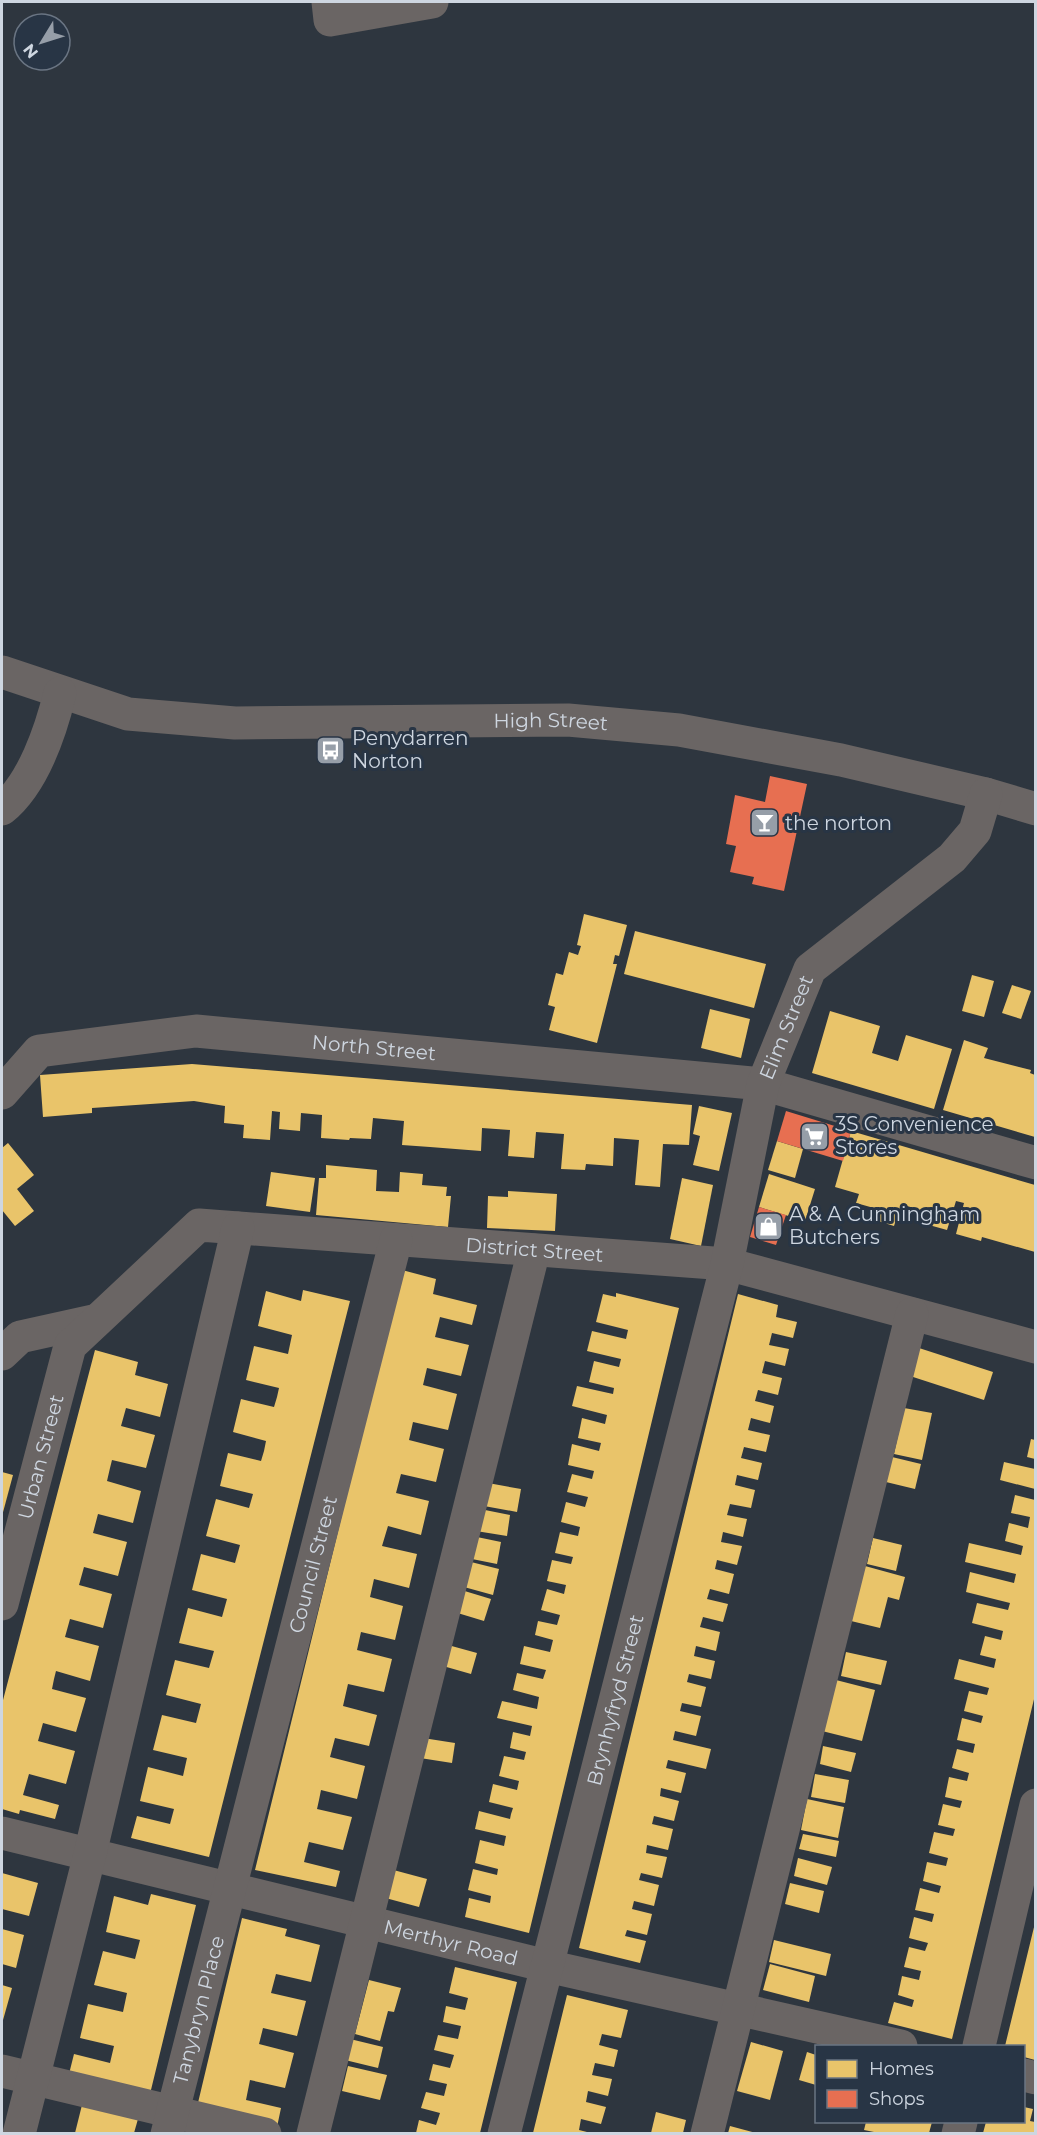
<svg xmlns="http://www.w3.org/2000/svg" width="1037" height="2135" viewBox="0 0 1037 2135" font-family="Montserrat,sans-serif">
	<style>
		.homes { fill: #e9c46a }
		.shops { fill: #e76f51 }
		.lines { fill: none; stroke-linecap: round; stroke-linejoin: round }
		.minor { stroke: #6a6564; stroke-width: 33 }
		.labels { text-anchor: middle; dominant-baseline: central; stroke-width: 6; stroke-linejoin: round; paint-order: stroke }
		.street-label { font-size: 20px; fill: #ced6e0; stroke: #283545 }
		.poi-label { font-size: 20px; fill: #ced6e0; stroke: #283545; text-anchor: start }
	</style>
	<rect width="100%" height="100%" fill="#2e363f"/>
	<g class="homes">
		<path d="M584 914 627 925 619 956 615 955 613 964H617L597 1043 549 1030 555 1007 548 1005 556 973 563 975 569 952 578 955 581 946 577 945Z"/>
		<path d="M635 931 766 964 754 1008 624 974Z"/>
		<path d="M972 975 994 981 984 1017 962 1011Z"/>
		<path d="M1012 985 1031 991 1021 1019 1002 1013Z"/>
		<path d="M710 1009 750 1019 741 1058 701 1048Z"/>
		<path d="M830 1011 880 1026 872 1053 898 1061 906 1035 952 1049 934 1109 812 1073Z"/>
		<path d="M964 1040 988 1048 984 1058 1031 1070 1030 1073 1035 1075V1137L943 1110Z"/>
		<path d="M192 1064 692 1105 689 1145 663 1144 660 1187 635 1185 639 1140 614 1138 613 1166 586 1164 585 1170 561 1169 564 1134 536 1132 534 1158 508 1156 510 1130 482 1128 481 1151 430 1147 402 1145 404 1121 373 1118 371 1139 350 1138 349 1140 321 1138 322 1115 301 1113 300 1131 279 1129 280 1112 272 1111 270 1140 243 1138 244 1125 224 1123 225 1106 194 1101 92 1108V1113L43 1117 40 1075Z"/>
		<path d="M699 1106 732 1113 719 1171 693 1165 700 1136 693 1134Z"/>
		<path d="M851 1131 1035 1185V1252L982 1237 981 1241 956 1234 964 1203 956 1201 947 1230 929 1225 932 1214 901 1204 894 1226 878 1221 881 1210 856 1203 859 1194 835 1187Z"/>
		<path d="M777 1141 803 1149 795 1178 768 1170Z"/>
		<path d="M8 1143 34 1175 17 1189 34 1211 15 1226 2 1210V1148Z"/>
		<path d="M326 1165 377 1170 376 1191 399 1192 400 1172 423 1174 422 1185 447 1187 446 1196H451L448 1227 316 1215 319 1178H326Z"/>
		<path d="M271 1172 315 1178 310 1212 266 1206Z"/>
		<path d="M769 1174 815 1189 805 1221 759 1207Z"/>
		<path d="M682 1178 713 1185 701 1246 670 1239Z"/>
		<path d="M508 1191 557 1194 555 1231 487 1228 488 1196 508 1197Z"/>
		<path d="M402 1270 436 1279 433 1294 477 1305 472 1325 440 1317 435 1337 469 1345 461 1376 427 1368 423 1385 457 1394 448 1430 413 1422 409 1440 444 1449 436 1482 401 1474 396 1493 429 1501 421 1535 388 1526 382 1546 417 1554 409 1588 374 1579 370 1597 403 1606 395 1640 361 1632 357 1650 392 1659 384 1692 348 1684 343 1706 377 1715 369 1746 335 1738 330 1757 365 1766 357 1799 321 1790 319 1800 317 1809 352 1817 343 1850 309 1842 304 1862 340 1871 336 1887 255 1870Z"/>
		<path d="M303 1290 350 1301 209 1857 131 1838 137 1816 170 1824 174 1809 140 1801 148 1767 183 1776 187 1758 153 1750 162 1715 196 1723 201 1704 166 1695 175 1660 209 1668 214 1651 179 1643 188 1608 222 1617 227 1599 192 1590 201 1554 235 1563 240 1545 206 1536 216 1499 249 1508 253 1494 220 1486 228 1453 261 1461 264 1451 266 1441 233 1432 241 1399 274 1407 277 1397 279 1388 246 1380 254 1346 288 1354 292 1335 258 1326 266 1291 301 1301Z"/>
		<path d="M616 1293 679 1308 529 1933 465 1917 469 1898 490 1903 491 1896 468 1890 473 1869 497 1875 498 1869 475 1863 480 1840 504 1846 506 1836 475 1829 479 1811 510 1819 511 1814 513 1808 489 1802 493 1784 517 1790 519 1781 499 1776 504 1756 524 1760 526 1752 510 1748 513 1732 530 1736 532 1726 497 1718 502 1701 537 1709 539 1697 513 1690 517 1673 543 1679 546 1670 520 1664 524 1646 550 1652 553 1640 535 1635 538 1621 557 1625 560 1615 541 1610 547 1589 564 1594 566 1585 547 1581 552 1560 571 1564 573 1557 555 1553 560 1532 578 1536 580 1527 561 1522 566 1502 585 1507 588 1497 567 1492 572 1474 592 1479 594 1471 568 1465 572 1444 599 1451 601 1443 578 1438 582 1418 605 1424 607 1415 572 1406 577 1386 613 1394 614 1388 589 1382 594 1361 619 1367 621 1359 587 1351 592 1331 626 1339 628 1330 596 1322 603 1294 616 1297Z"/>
		<path d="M738 1294 778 1305 776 1317 797 1322 793 1338 772 1333 769 1345 789 1349 785 1366 765 1361 762 1373 782 1378 778 1395 758 1390 755 1401 774 1406 770 1423 751 1418 748 1430 770 1435 766 1452 744 1447 741 1458 762 1463 758 1480 737 1475 735 1485 755 1490 751 1508 730 1504 727 1515 747 1519 743 1537 723 1532 721 1542 742 1546 737 1565 717 1560 715 1569 734 1574 729 1594 710 1589 707 1599 728 1604 723 1622 703 1617 700 1627 720 1632 716 1651 696 1646 694 1656 715 1661 711 1679 689 1674 687 1682 706 1687 701 1707 682 1703 680 1711 701 1716 696 1736 675 1731 673 1740 711 1749 706 1769 668 1760 666 1768 686 1773 681 1793 661 1788 660 1796 679 1801 674 1821 654 1816 652 1824 673 1829 668 1850 647 1845 646 1853 667 1857 662 1878 641 1873 639 1880 659 1885 654 1906 634 1901 632 1909 652 1914 647 1935 627 1930 625 1936 646 1941 640 1963 579 1948Z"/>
		<path d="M919 1348 993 1372 984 1400 910 1376Z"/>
		<path d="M95 1350 138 1362 135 1375 168 1384 160 1417 126 1408 121 1426 155 1435 146 1468 112 1460 110 1468 107 1481 141 1491 133 1523 98 1514 93 1533 127 1542 118 1576 84 1567 79 1585 112 1594 103 1628 70 1619 65 1637 99 1646 90 1681 56 1671 54 1679 52 1689 86 1698 76 1732 43 1723 38 1741 75 1751 66 1784 29 1774 23 1795 59 1805 55 1819 20 1810 19 1814 2 1809V1704Z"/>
		<path d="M904 1408 932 1413 922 1460 894 1454Z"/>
		<path d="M1031 1439 1035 1440V1459L1027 1457Z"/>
		<path d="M892 1457 921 1464 915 1489 886 1482Z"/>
		<path d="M1004 1462 1035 1469V1489L1000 1480Z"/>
		<path d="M2 1472 13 1475 2 1516Z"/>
		<path d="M488 1483 521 1489 517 1512 484 1506Z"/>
		<path d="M1015 1495 1035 1500V1695L952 2039 888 2023 894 2002 912 2007 914 2000 898 1995 902 1976 919 1980 921 1971 904 1967 909 1947 925 1951 928 1943 909 1938 914 1917 932 1922 934 1914 915 1910 920 1888 939 1893 941 1886 923 1881 927 1862 946 1866 948 1858 929 1853 934 1832 953 1836 955 1829 938 1825 943 1804 960 1808 962 1801 945 1797 949 1777 967 1781 969 1773 952 1768 957 1749 973 1753 975 1744 957 1740 962 1718 981 1723 983 1716 964 1711 969 1691 987 1695 989 1688 954 1679 959 1659 994 1668 996 1659 980 1655 985 1636 1001 1640 1003 1631 972 1623 977 1603 1008 1610 1010 1603 966 1592 970 1572 1014 1583 1016 1574 965 1562 969 1543 1021 1555 1023 1546 1005 1541 1009 1523 1028 1528 1030 1517 1011 1513Z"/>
		<path d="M480 1509 510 1515 507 1536 476 1531Z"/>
		<path d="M477 1537 501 1542 497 1564 472 1559Z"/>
		<path d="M873 1538 902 1545 896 1571 867 1564Z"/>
		<path d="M471 1562 499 1569 493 1595 464 1587Z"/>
		<path d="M865 1566 905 1577 899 1600 888 1597 880 1628 851 1621Z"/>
		<path d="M458 1589 491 1599 484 1621 451 1611Z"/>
		<path d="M448 1645 477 1653 471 1674 443 1666Z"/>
		<path d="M846 1652 887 1661 881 1685 841 1676Z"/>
		<path d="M836 1680 875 1690 862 1741 822 1731Z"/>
		<path d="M423 1738 455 1743 452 1763 420 1758Z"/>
		<path d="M823 1746 856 1753 851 1772 820 1764Z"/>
		<path d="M815 1774 849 1780 845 1803 811 1797Z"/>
		<path d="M807 1799 844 1807 838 1838 801 1830Z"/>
		<path d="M803 1834 839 1841 836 1857 799 1849Z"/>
		<path d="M798 1858 832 1867 827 1885 794 1876Z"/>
		<path d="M386 1868 427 1879 419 1907 378 1896Z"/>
		<path d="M2 1873 38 1883 29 1916 2 1909Z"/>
		<path d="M790 1883 824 1891 819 1913 785 1904Z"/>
		<path d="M151 1894 196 1905 150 2094 69 2074 74 2054 110 2063 114 2046 80 2038 88 2004 123 2012 127 1993 94 1985 103 1951 135 1959 140 1940 106 1932 114 1896 148 1905Z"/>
		<path d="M242 1918 287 1929 285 1936 320 1945 311 1982 276 1974 271 1993 306 2001 297 2036 263 2028 259 2044 294 2053 285 2088 250 2080 246 2100 281 2108 277 2127 197 2107Z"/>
		<path d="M1035 1923V2060L1024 2057 1023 2046H1005Z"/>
		<path d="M2 1929 24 1935 16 1968 2 1964Z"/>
		<path d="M774 1940 831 1954 826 1976 769 1962Z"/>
		<path d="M770 1964 815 1976 809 2002 763 1990Z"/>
		<path d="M455 1967 517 1982 480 2133H416L419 2120 436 2125 440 2113 421 2108 426 2092 444 2096 447 2084 429 2080 433 2064 450 2068 454 2055 434 2050 438 2035 458 2039 461 2026 443 2022 446 2006 465 2010 468 1998 449 1993Z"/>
		<path d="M369 1980 401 1988 394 2012 388 2011 380 2041 355 2034Z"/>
		<path d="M2 1985 12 1988 3 2020 2 2019Z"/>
		<path d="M567 1995 628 2010 621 2038 602 2034 599 2045 618 2050 614 2067 595 2063 592 2075 612 2079 608 2096 588 2091 586 2102 606 2107 601 2124 581 2119 579 2130 591 2133H533Z"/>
		<path d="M350 2039 383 2047 378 2068 345 2060Z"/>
		<path d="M751 2042 783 2051 770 2100 737 2091Z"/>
		<path d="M807 2052 816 2055V2085L799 2080Z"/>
		<path d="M348 2066 387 2075 380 2100 342 2091Z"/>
		<path d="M84 2097 140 2112 134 2133H75Z"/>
		<path d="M1024 2107 1033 2109 1030 2121 1035 2122V2133H983L986 2122H1024Z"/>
		<path d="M656 2112 686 2120 683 2133H651Z"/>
		<path d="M866 2122H932L929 2133H879L864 2130Z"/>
		<path d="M730 2126 756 2133H728Z"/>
	</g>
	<g class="shops">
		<path d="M770 776 807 784 784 891 752 884 754 877 730 872 736 846 726 844 735 795 765 802Z"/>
		<path d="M786 1111 851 1131 843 1161 777 1141Z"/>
		<path d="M759 1207 786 1215 776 1245 750 1237Z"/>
	</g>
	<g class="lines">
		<g class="minor">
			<path d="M328 2 330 20 432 2"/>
			<path id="s1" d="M2 672 128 714 235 723 568 720 679 730 841 760 986 794 1036 809"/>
			<path d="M2 809C33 784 51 730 60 693"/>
			<path id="s2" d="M2 1093 39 1051 196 1031 763 1084 1036 1163"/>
			<path d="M2 1354 20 1337 97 1320"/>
			<path id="s3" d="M2 1604 70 1346 199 1225 727 1264 1036 1347"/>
			<path id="s4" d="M2 1833 547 1966 901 2046"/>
			<path d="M979 2046 1036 1805"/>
			<path d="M2 2071 265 2134"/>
			<path d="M1024 2075 1036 2078"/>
			<path d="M19 2134 90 1854 238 1228"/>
			<path id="s5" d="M167 2134 396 1240"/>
			<path d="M313 2134 534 1250"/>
			<path id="s6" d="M504 2134 727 1264 763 1084 810 969 952 858 975 831 986 794"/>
			<path d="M707 2134 912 1314"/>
			<path d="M958 2134 961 2122"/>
		</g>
	</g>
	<defs>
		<symbol id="bus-square" viewBox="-11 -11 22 22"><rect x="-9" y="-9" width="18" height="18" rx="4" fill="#969ea8" stroke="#283545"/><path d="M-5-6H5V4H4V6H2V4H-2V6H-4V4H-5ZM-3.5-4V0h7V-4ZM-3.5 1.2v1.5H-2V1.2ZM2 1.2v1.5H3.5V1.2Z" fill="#fff"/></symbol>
		<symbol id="bar-square" viewBox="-11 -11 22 22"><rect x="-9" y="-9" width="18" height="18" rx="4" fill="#969ea8" stroke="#283545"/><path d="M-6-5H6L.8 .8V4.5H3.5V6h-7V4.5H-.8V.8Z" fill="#fff"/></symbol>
		<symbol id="supermarket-square" viewBox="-11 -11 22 22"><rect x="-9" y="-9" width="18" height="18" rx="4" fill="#969ea8" stroke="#283545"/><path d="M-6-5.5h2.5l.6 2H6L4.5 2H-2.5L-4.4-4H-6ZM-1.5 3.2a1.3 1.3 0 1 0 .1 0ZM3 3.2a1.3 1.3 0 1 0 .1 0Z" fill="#fff"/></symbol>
		<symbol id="shop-square" viewBox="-11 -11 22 22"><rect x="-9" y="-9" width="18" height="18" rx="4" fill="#969ea8" stroke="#283545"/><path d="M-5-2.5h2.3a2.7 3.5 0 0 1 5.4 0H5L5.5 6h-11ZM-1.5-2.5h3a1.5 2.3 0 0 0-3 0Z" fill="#fff"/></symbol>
	</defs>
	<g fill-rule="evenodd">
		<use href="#bus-square" x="314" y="734" width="33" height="33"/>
		<use href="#bar-square" x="748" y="806" width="33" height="33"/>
		<use href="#supermarket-square" x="798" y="1120" width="33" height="33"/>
		<use href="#shop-square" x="752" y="1210" width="33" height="33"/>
	</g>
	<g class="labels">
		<g class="street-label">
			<text stroke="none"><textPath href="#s1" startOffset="556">High Street</textPath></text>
			<text stroke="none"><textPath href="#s6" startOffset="1143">Elim Street</textPath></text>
			<text stroke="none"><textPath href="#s2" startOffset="393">North Street</textPath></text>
			<text stroke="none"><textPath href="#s3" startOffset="780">District Street</textPath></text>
			<text stroke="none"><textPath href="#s3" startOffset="152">Urban Street</textPath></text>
			<text stroke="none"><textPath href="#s5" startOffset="588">Council Street</textPath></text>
			<text stroke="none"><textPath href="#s6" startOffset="448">Brynhyfryd Street</textPath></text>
			<text stroke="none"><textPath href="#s4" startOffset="462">Merthyr Road</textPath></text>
			<text stroke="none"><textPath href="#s5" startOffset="128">Tanybryn Place</textPath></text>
		</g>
		<g class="poi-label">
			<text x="352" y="738">Penydarren<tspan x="352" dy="23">Norton</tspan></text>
			<text x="785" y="823">the norton</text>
			<text x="835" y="1124">3S Convenience<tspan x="835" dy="23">Stores</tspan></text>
			<text x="789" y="1214">A &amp; A Cunningham<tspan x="789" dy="23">Butchers</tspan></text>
		</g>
	</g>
	<rect width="1037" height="2135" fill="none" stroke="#ced6e0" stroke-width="6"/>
	<rect x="815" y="2045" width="210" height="78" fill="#283545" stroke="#6a7583" stroke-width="1.5"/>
	<rect x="827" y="2060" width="30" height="18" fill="#e9c46a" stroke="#6a7583" stroke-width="1.5"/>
	<text x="869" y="2075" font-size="18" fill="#ced6e0">Homes</text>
	<rect x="827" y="2090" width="30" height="18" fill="#e76f51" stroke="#6a7583" stroke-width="1.5"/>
	<text x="869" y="2105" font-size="18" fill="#ced6e0">Shops</text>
	<g transform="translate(42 42) rotate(232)"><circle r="28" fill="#283545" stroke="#6a7583" stroke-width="1.5"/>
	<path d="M0-4.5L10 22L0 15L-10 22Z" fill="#969ea8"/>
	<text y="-9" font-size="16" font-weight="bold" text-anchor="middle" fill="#ced6e0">N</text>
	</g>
</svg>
